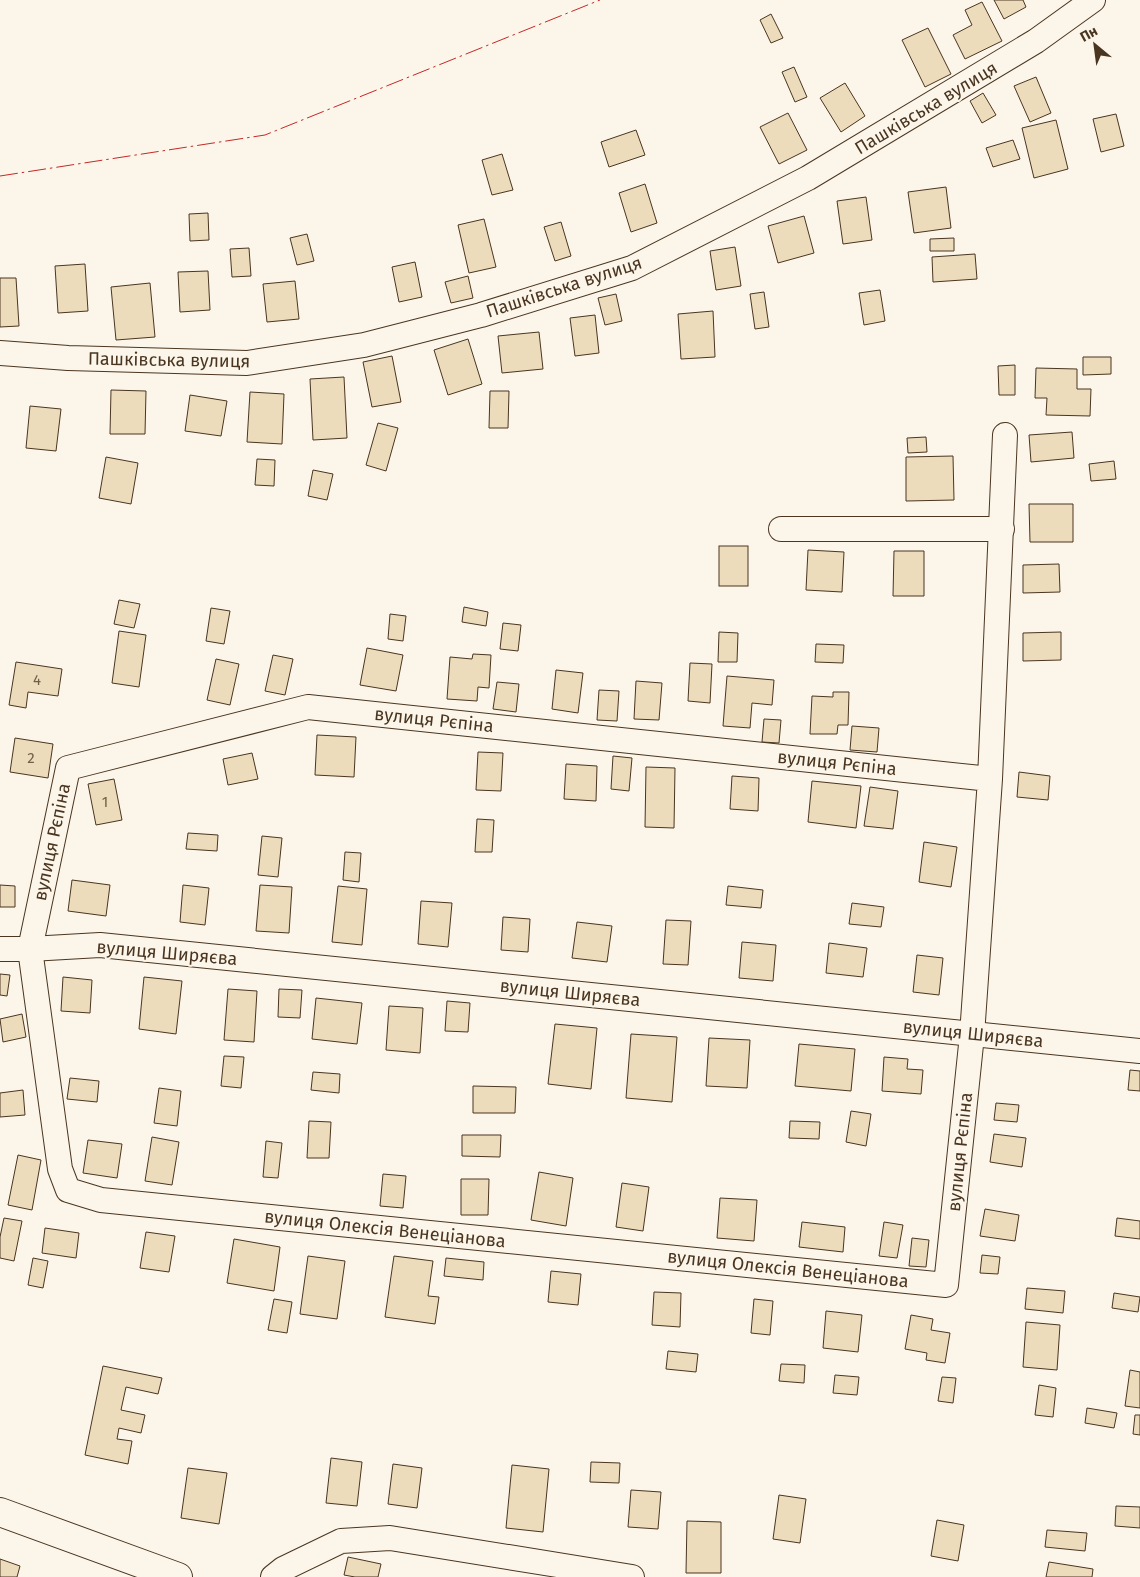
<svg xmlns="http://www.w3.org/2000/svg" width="1140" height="1577" viewBox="0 0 1140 1577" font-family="'Fira Sans',sans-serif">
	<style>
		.building { fill: #ecdcbc; stroke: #4a3520 }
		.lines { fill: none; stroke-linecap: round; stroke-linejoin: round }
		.street-casing { stroke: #4a3520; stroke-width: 26 }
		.secondary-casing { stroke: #4a3520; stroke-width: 30 }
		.street { stroke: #fbf6e9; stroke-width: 24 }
		.secondary { stroke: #fbf6e9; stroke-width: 28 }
		.power { stroke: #c62828; stroke-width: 1; stroke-dasharray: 18 4 2.5 4; stroke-linecap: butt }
		.labels { text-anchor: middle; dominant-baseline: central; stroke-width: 4; stroke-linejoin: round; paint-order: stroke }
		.number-label { font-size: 15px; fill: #725f47 }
		.street-label { font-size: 18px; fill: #4a3520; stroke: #fbf6e9 }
	</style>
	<rect width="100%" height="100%" fill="#fbf6e9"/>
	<g class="building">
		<path d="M994 0H1023L1026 7 1004 19Z"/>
		<path d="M982 2 1002 41 965 59 953 35 972 25 965 10Z"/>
		<path d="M771 14 783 38 771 43 760 20Z"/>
		<path d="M928 28 951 74 925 87 902 40Z"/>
		<path d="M794 67 807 97 795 102 782 72Z"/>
		<path d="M1036 77 1051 113 1030 122 1014 86Z"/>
		<path d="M845 83 865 116 841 132 820 98Z"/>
		<path d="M983 93 996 115 982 123 970 101Z"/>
		<path d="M788 113 807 150 779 164 760 127Z"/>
		<path d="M1116 114 1124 146 1101 152 1093 119Z"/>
		<path d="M1056 120 1068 169 1034 178 1022 128Z"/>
		<path d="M636 130 645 155 609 167 601 142Z"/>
		<path d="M1013 140 1020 159 993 167 986 148Z"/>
		<path d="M502 154 513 190 492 195 482 160Z"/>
		<path d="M645 184 657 223 631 232 619 193Z"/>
		<path d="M946 187 951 228 914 233 908 192Z"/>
		<path d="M866 197 872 240 843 244 837 201Z"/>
		<path d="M208 213 209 240 190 241 189 214Z"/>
		<path d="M804 216 814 253 778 263 768 226Z"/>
		<path d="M484 219 496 267 469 273 458 225Z"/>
		<path d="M561 222 571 256 555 261 544 227Z"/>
		<path d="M307 234 314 261 297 265 290 238Z"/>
		<path d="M954 238V251H930V239Z"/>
		<path d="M735 247 741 286 716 290 710 251Z"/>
		<path d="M249 248 251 276 232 277 230 249Z"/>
		<path d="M975 254 977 279 933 282 932 257Z"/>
		<path d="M415 262 422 297 399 302 392 267Z"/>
		<path d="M85 264 88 311 58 313 55 266Z"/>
		<path d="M208 271 210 310 180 312 178 272Z"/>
		<path d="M468 276 473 298 451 303 445 282Z"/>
		<path d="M0 278H16L19 326 0 327Z"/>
		<path d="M295 281 299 319 267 322 263 284Z"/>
		<path d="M150 283 155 337 116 340 111 287Z"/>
		<path d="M880 290 885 321 864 325 859 293Z"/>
		<path d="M764 292 769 327 755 329 750 294Z"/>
		<path d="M616 294 622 321 605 325 598 298Z"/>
		<path d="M713 311 715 357 681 359 678 314Z"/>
		<path d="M595 315 599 353 575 356 570 318Z"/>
		<path d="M539 332 543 369 502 373 498 336Z"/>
		<path d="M468 339 482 384 448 395 434 350Z"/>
		<path d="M392 356 401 402 372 407 363 362Z"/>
		<path d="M1083 357H1111V374L1083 375Z"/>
		<path d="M1015 365V395H999L998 366Z"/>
		<path d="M1036 368 1077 369V389H1091L1090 416 1046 415 1047 398H1035Z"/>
		<path d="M344 377 347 438 313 440 310 379Z"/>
		<path d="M111 390 146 391 145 434H110Z"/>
		<path d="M490 391H509L508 428H489Z"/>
		<path d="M250 392 284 394 282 444 247 442Z"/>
		<path d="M190 395 227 401 221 436 185 431Z"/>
		<path d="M30 406 61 409 56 451 26 448Z"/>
		<path d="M378 423 398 428 386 471 366 465Z"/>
		<path d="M1072 432 1074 458 1031 462 1029 435Z"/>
		<path d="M926 437 927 452 908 453 907 438Z"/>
		<path d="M953 456 954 500 906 501V457Z"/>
		<path d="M106 457 138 463 131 504 99 498Z"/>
		<path d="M257 459 275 460 274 486 255 485Z"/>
		<path d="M1114 461 1116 479 1091 481 1089 464Z"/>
		<path d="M313 470 333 474 327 500 308 496Z"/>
		<path d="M1029 504H1073V542H1030Z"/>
		<rect x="719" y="546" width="29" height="40"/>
		<path d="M808 550 844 552 842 592 806 590Z"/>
		<path d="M894 551H924V596H893Z"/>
		<path d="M1059 564 1060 592 1023 593V565Z"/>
		<path d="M119 600 140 604 134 628 114 624Z"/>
		<path d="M464 607 488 612 486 626 462 622Z"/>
		<path d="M211 608 230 611 224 644 206 641Z"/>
		<path d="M390 614 406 616 403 641 388 639Z"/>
		<path d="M503 623 521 625 518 651 500 649Z"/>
		<path d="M119 631 146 635 139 687 112 683Z"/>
		<path d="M719 632 738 633 737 662H718Z"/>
		<path d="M1061 632V660L1023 661V633Z"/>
		<path d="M816 644 844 645 843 663 815 662Z"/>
		<path d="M367 648 403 655 396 691 360 685Z"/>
		<path d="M473 654 491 655 489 688 478 687 477 701 447 699 450 657 472 659Z"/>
		<path d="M273 655 293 659 285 695 265 691Z"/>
		<path d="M216 659 239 664 230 705 207 700Z"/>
		<path d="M16 662 62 669 58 696 28 692 26 708 9 705Z"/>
		<path d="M690 663 712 664 710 703 688 701Z"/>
		<path d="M556 670 583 673 578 713 552 709Z"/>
		<path d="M727 676 774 680 772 705 752 703 750 728 723 726Z"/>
		<path d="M636 681 662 683 659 720 634 719Z"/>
		<path d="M497 682 519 684 516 712 493 709Z"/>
		<path d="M599 690 619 691 617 721 597 720Z"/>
		<path d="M833 692H849L848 725H838L837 734H810L812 696 833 697Z"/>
		<path d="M764 719 781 720 779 743 762 742Z"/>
		<path d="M852 726 879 728 877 752 850 750Z"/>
		<path d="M317 735 356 737 354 777 315 775Z"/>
		<path d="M15 738 53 744 48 778 10 772Z"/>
		<path d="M478 752 503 753 501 791 476 790Z"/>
		<path d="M252 753 258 779 228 785 223 759Z"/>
		<path d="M613 756 632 758 629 791 611 789Z"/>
		<path d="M566 764 597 766 596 801 564 799Z"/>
		<path d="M646 767 675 768 674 828 645 827Z"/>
		<path d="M1019 772 1050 776 1048 800 1017 797Z"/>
		<path d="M732 776 759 778 758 811 730 809Z"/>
		<path d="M114 779 122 820 96 825 88 784Z"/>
		<path d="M812 781 861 786 856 828 808 822Z"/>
		<path d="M870 787 898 791 893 829 864 826Z"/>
		<path d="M477 819 494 820 492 852H475Z"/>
		<path d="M188 833 218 835 217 851 186 849Z"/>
		<path d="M262 836 282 838 278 877 258 875Z"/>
		<path d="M924 842 957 847 951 887 919 882Z"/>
		<path d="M345 852 361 853 359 882 343 880Z"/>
		<path d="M72 880 110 885 106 916 68 911Z"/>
		<path d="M0 885 15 886V907H0Z"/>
		<path d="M183 885 209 888 205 925 180 922Z"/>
		<path d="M260 885 292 887 289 933 256 931Z"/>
		<path d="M338 886 367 889 362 945 332 942Z"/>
		<path d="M728 886 763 890 761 908 726 905Z"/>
		<path d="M421 901 452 903 448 947 418 944Z"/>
		<path d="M852 903 884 907 881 927 849 924Z"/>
		<path d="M503 917 530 919 528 952 501 950Z"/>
		<path d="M666 920 691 921 688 965 663 964Z"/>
		<path d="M577 922 612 926 607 962 572 958Z"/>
		<path d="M742 942 776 945 773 981 739 978Z"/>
		<path d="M829 943 867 948 863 977 826 973Z"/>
		<path d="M917 955 943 958 939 995 913 992Z"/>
		<path d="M0 974 10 975 7 996 0 995Z"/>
		<path d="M63 977 92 980 90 1013 61 1011Z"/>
		<path d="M144 977 182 981 176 1034 139 1029Z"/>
		<path d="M228 989 257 991 254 1042 224 1040Z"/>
		<path d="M279 989 302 990 300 1018 278 1017Z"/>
		<path d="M316 998 362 1003 357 1044 312 1039Z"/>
		<path d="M447 1001 470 1003 468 1032 445 1031Z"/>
		<path d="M389 1006 423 1008 420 1053 386 1050Z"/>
		<path d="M22 1014 26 1037 3 1042 0 1019Z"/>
		<path d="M555 1024 597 1028 591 1089 548 1084Z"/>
		<path d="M631 1034 677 1037 672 1102 626 1098Z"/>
		<path d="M709 1038 750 1040 747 1088 706 1086Z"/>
		<path d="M799 1044 855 1049 851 1091 795 1086Z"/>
		<path d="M224 1056 244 1057 241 1088 221 1086Z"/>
		<path d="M884 1057 908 1059 907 1069 923 1070 921 1094 882 1091Z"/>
		<path d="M1130 1070 1140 1071V1091L1128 1090Z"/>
		<path d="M313 1072 340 1074 339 1093 311 1090Z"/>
		<path d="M70 1078 99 1081 97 1102 67 1099Z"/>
		<path d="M473 1086 516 1087 515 1113H473Z"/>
		<path d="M159 1088 181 1091 177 1126 154 1123Z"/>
		<path d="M23 1090 25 1115 0 1117V1093Z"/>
		<path d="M996 1103 1019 1105 1017 1122 994 1120Z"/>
		<path d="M851 1111 871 1114 866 1146 846 1142Z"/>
		<path d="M309 1121 331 1122 329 1158H307Z"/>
		<path d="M790 1121 820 1122 819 1139 789 1138Z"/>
		<path d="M994 1134 1026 1138 1022 1167 990 1162Z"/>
		<path d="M462 1135H501L500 1157 462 1156Z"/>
		<path d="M152 1137 179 1142 172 1185 145 1181Z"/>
		<path d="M88 1140 122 1144 117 1178 83 1173Z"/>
		<path d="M266 1141 282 1143 278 1178 263 1177Z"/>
		<path d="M18 1155 41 1160 32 1210 8 1205Z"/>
		<path d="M539 1172 573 1178 566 1226 531 1220Z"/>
		<path d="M383 1174 406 1176 403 1208 380 1206Z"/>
		<path d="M461 1179H489L488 1215H461Z"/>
		<path d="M622 1183 649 1187 643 1231 616 1227Z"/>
		<path d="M720 1198 757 1200 754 1241 717 1238Z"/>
		<path d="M985 1209 1019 1215 1015 1241 980 1236Z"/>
		<path d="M4 1218 22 1221 14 1261 0 1258V1237Z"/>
		<path d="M1117 1218 1140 1221V1239L1115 1236Z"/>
		<path d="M802 1222 845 1227 843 1252 799 1247Z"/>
		<path d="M884 1222 903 1225 897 1258 879 1256Z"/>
		<path d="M45 1228 79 1233 76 1258 42 1253Z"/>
		<path d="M146 1232 175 1236 169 1272 140 1268Z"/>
		<path d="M912 1238 929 1240 926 1267 909 1266Z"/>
		<path d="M234 1239 280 1247 274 1291 227 1283Z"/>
		<path d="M982 1255 1000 1257 998 1274 980 1273Z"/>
		<path d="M308 1256 345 1261 337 1319 300 1314Z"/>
		<path d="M394 1256 433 1261 428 1296 439 1297 435 1324 385 1317Z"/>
		<path d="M33 1258 48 1261 43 1288 28 1285Z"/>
		<path d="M446 1258 484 1262 483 1280 444 1276Z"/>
		<path d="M551 1271 581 1274 578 1305 548 1302Z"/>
		<path d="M1027 1288 1065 1291 1063 1313 1025 1309Z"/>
		<path d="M654 1292 681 1293 680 1327 652 1325Z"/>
		<path d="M1114 1293 1140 1297 1138 1312 1112 1308Z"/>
		<path d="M274 1299 292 1302 287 1333 268 1330Z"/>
		<path d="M754 1299 773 1301 770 1335 751 1333Z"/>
		<path d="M826 1311 862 1315 858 1352 823 1348Z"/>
		<path d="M911 1315 933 1319 931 1330 950 1333 945 1363 926 1360 927 1353 905 1349Z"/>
		<path d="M1026 1322 1060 1325 1057 1370 1023 1367Z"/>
		<path d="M668 1351 698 1354 696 1372 666 1369Z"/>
		<path d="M781 1364 805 1365 804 1383 779 1381Z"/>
		<path d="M103 1366 162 1378 158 1394 126 1387 121 1410 145 1415 141 1433 119 1428 117 1439 132 1441 128 1464 85 1455Z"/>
		<path d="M1130 1370 1140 1372V1408L1125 1406Z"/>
		<path d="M835 1375 859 1377 857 1395 833 1393Z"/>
		<path d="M942 1377 956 1378 953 1403 938 1401Z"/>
		<path d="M1039 1385 1056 1388 1053 1417 1035 1415Z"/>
		<path d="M1087 1408 1117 1413 1114 1428 1085 1423Z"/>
		<path d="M1135 1415H1140V1435L1133 1434Z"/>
		<path d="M331 1458 362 1462 357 1506 326 1503Z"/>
		<path d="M591 1462 620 1463 619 1483 590 1482Z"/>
		<path d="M393 1464 422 1468 417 1508 388 1504Z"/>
		<path d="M512 1465 549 1469 543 1532 506 1528Z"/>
		<path d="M188 1468 227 1473 219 1524 181 1518Z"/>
		<path d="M631 1490 661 1492 658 1529 628 1527Z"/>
		<path d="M779 1495 806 1499 800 1543 773 1539Z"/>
		<path d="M1116 1506 1140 1507V1528L1115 1526Z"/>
		<path d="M937 1520 964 1525 958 1561 931 1556Z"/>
		<path d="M687 1521 721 1522V1573H686Z"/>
		<path d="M1047 1530 1087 1533 1085 1551 1045 1547Z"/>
		<path d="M348 1557 381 1564 378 1577H355L344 1575Z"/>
		<path d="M0 1559 20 1566 17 1577H0Z"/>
		<path d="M1049 1562 1093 1569 1092 1577H1046Z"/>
	</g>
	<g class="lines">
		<defs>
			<g id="street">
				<path d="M0 353 68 358 247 363 364 345 481 315 632 268 808 178 1036 41 1093 0"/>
				<path d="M781 529H1002"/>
				<path d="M990 779 308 707 68 768 30 949 60 1169 68 1190 101 1200 946 1285 972 1035 990 779 1005 435"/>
				<path d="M0 949H30L100 945 1140 1051"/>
				<path d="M273 1577 283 1569 341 1541 390 1538 632 1577"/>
			</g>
			<path id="secondary" d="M0 1512 178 1577"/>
		</defs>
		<use href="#street" class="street-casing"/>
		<use href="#secondary" class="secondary-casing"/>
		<use href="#street" class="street"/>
		<use href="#secondary" class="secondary"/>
		<path class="power" d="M0 176 265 135 600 0"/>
	</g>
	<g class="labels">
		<g class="number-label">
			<text x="37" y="680">4</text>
			<text x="31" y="758">2</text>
			<text x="105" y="802">1</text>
		</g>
		<g class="street-label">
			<text transform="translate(926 108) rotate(-31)">Пашківська вулиця</text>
			<text transform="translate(564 287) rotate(-18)">Пашківська вулиця</text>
			<text transform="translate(169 360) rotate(1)">Пашківська вулиця</text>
			<text transform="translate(434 720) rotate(6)">вулиця Рєпіна</text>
			<text transform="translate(837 763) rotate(6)">вулиця Рєпіна</text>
			<text transform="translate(52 842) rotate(-78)">вулиця Рєпіна</text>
			<text transform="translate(167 953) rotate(5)">вулиця Ширяєва</text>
			<text transform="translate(570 993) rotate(6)">вулиця Ширяєва</text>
			<text transform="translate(973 1034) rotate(6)">вулиця Ширяєва</text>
			<text transform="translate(960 1152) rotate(-84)">вулиця Рєпіна</text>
			<text transform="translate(385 1229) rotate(6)">вулиця Олексія Венеціанова</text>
			<text transform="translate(788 1269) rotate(6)">вулиця Олексія Венеціанова</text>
		</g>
	</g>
	<g transform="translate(1095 45) rotate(331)" stroke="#fbf6e9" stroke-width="4" paint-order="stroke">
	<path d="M0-4L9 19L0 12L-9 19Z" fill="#4a3520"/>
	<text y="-8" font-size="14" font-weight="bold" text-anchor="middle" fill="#4a3520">Пн</text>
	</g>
</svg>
